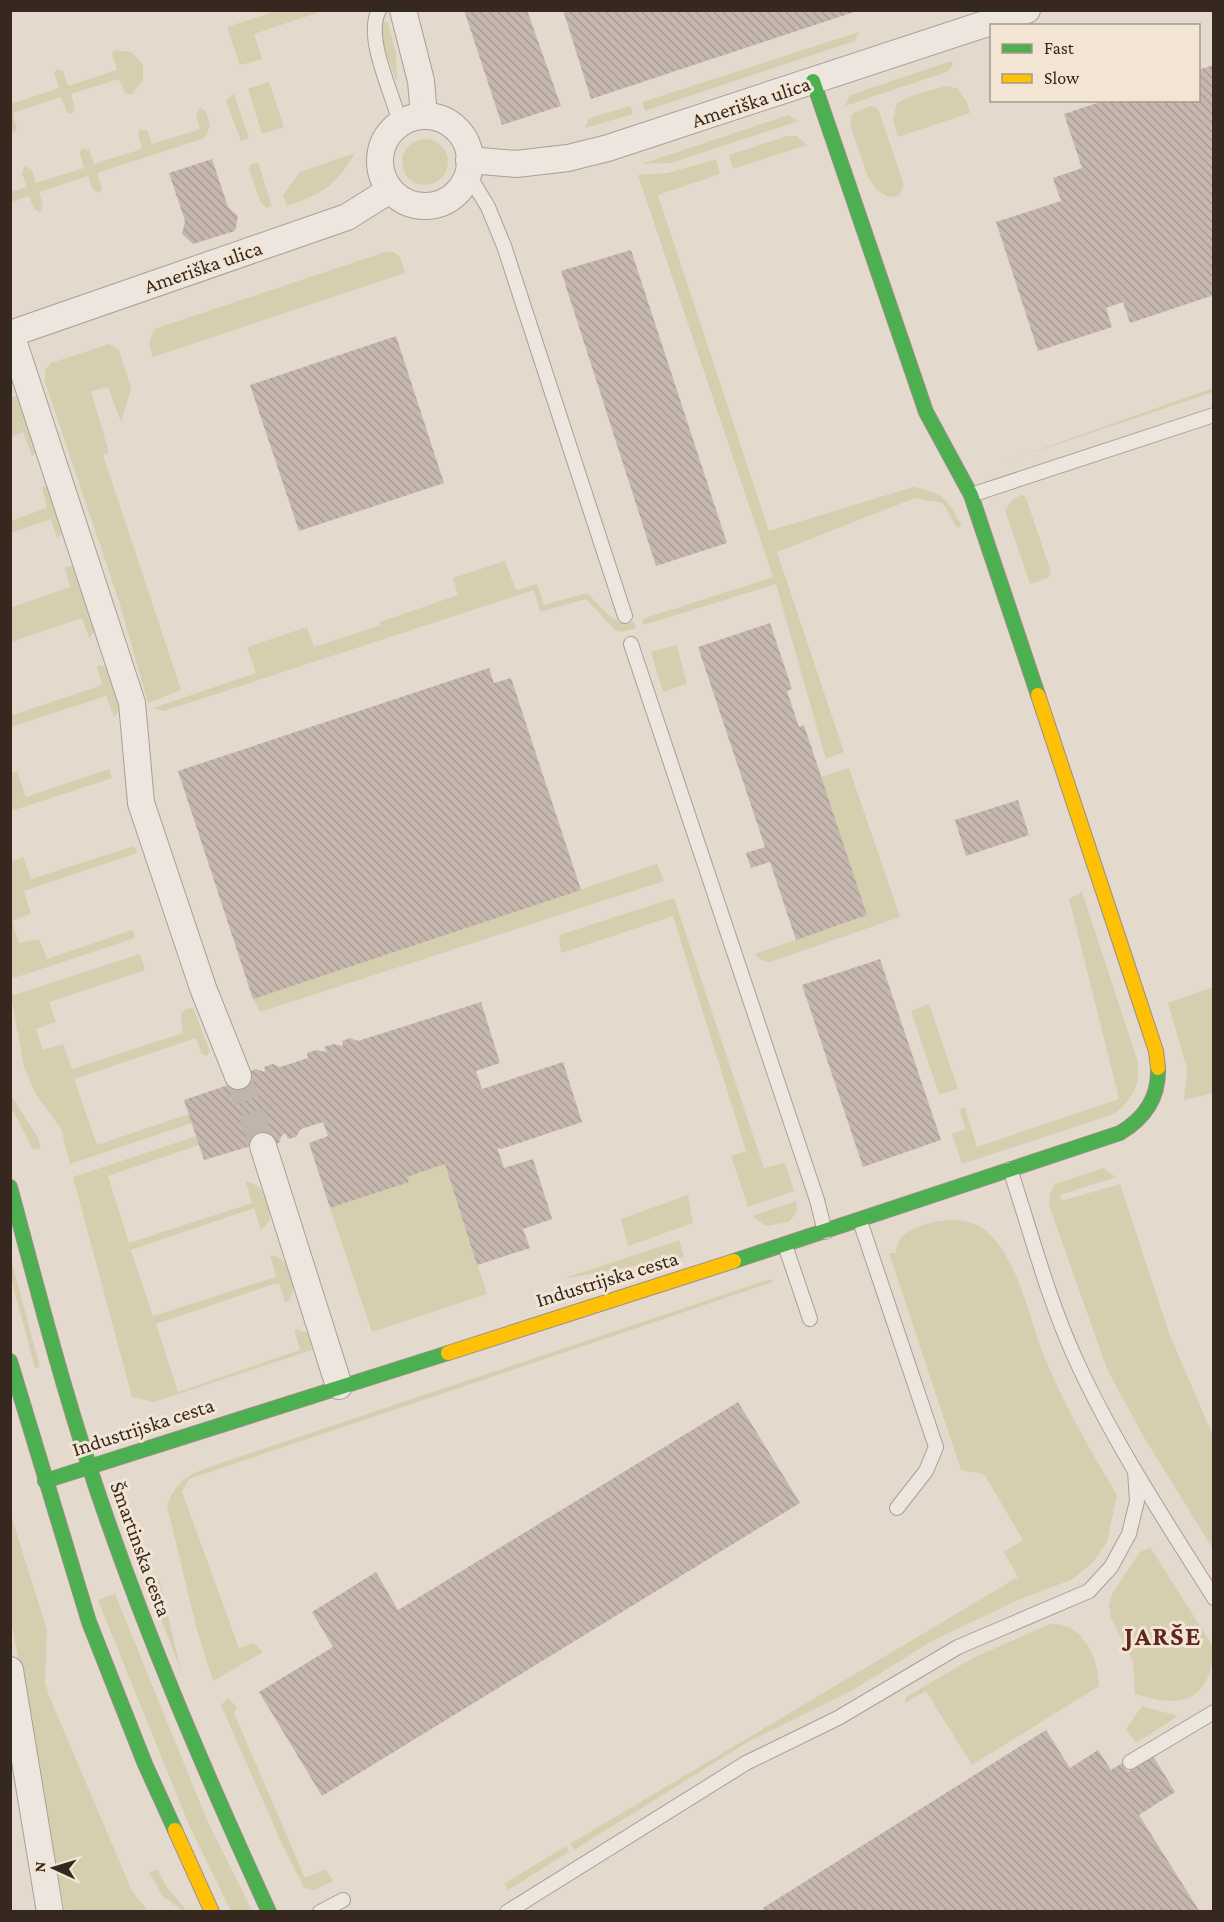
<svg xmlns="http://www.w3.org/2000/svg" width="1224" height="1922" viewBox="0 0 1224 1922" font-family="'Crimson Pro',serif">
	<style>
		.grass { fill: #d5cfb0 }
		.building { fill: url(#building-back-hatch) }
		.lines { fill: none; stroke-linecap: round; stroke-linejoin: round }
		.street-tunnel { stroke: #c0b5aa; stroke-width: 26; stroke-dasharray: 26 13; stroke-linecap: butt }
		.lane-casing { stroke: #a89f96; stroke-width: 16 }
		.street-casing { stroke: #a89f96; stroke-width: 28 }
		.fast-casing { stroke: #988e86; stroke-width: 16 }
		.slow-casing { stroke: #988e86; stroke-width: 16 }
		.lane { stroke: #ece6df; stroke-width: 14 }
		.street { stroke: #ece6df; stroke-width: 26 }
		.fast { stroke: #4caf50; stroke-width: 14 }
		.slow { stroke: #ffc107; stroke-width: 14 }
		.labels { text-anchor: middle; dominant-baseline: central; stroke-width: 6; stroke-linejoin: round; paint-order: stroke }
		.street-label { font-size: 21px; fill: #36271f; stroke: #f3e5d4 }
		.district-label { font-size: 27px; font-weight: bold; letter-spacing: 1.5px; fill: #602421; stroke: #f3e5d4 }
	</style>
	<defs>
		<pattern id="building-back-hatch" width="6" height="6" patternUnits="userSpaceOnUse" patternTransform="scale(1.5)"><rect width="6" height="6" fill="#c6b7ae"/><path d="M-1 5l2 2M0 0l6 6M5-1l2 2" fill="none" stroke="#ab9d95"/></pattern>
	</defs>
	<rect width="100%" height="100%" fill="#e3d9cd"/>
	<g class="grass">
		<path d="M276 11H323L254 34 262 59 240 65 227 27Z"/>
		<path d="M383 22H388L396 54 397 82C391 65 378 39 383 22Z"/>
		<path d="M859 32 855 41 645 111 642 102Z"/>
		<path d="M115 50 131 52 143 65V80L131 95 125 93 119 79 71 94 75 109 72 114 67 112 61 97 13 113 17 131 11 132V104L59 88 54 73 57 69 63 71 68 86 117 70 112 53Z"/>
		<path d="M951 61 953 65 947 72 845 106 850 95Z"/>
		<path d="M269 82 284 127 262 134 248 89Z"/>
		<path d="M946 86 957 88 967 102 970 113 898 137 893 119 897 103 911 96Z"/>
		<path d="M234 94 249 138 241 141 226 101Z"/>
		<path d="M630 106 633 114 585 128 589 118Z"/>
		<path d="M869 106 875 107 879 111 904 185 899 196 888 197 876 189 868 177 850 125 852 114Z"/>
		<path d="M200 108 206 111 210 126 205 138 97 173 102 189 99 193 93 190 88 176 39 192 43 206 40 212 34 209 29 196 11 202V192L27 187 22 173 25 166 32 170 36 183 84 168 80 153 82 148 89 150 94 164 142 149 138 133 140 129 147 130 152 144 200 129 196 114Z"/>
		<path d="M788 115 799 121 671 163 641 164Z"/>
		<path d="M787 136H797L807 145 733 169 729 155Z"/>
		<circle cx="425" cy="162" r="23"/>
		<path d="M355 153C335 187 323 193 287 206L283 195 300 172Z"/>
		<path d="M716 159 720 174 658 195 769 531 913 487C944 493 947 499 962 526L957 528 943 503 915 498 777 552 844 752 826 759 776 584 644 625 642 619 773 577 638 175 668 173Z"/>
		<path d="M258 162 272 206 266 208 260 201 249 169 250 165Z"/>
		<path d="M385 252H394L400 257 405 273 153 357 149 344 154 329Z"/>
		<path d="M109 344 119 350 131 389 121 422 108 387 91 391 109 453 103 455 181 690 148 703 120 604 45 382V370L51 363Z"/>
		<path d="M1213 388V392L1001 463Z"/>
		<path d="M19 395 38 451 32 456 23 432 11 437V398Z"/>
		<path d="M48 486 63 531 61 535 57 538 51 519 11 533 10 521 47 508 42 487Z"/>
		<path d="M1022 495 1026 498 1051 572 1048 578 1030 584 1005 510 1013 499Z"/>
		<path d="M505 561 516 590 537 584 544 605 587 593C601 606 614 628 634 622L636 628 621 632 615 630 586 599 540 612 534 590 164 711 153 708 256 673 247 647 307 627 314 647 381 625 380 622 458 595 453 578Z"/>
		<path d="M75 566 95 631 89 638 82 618 11 642 10 608 70 587 65 567Z"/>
		<path d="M677 645 687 684 663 692 651 652Z"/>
		<path d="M97 666C117 663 117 695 120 709L114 717 106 696 11 727 10 716 102 685Z"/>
		<path d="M849 768 900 917 770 962 760 960 755 954 867 915 821 777Z"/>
		<path d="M109 769 112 778 11 811V773L17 771 26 797Z"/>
		<path d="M134 846 137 853 24 891 31 914 12 921 19 943 39 939 47 959 132 930 135 938 11 979V862L23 857 31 879Z"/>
		<path d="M657 864 664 881 260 1012 253 999Z"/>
		<path d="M1082 892 1137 1059C1142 1083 1133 1099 1114 1114L962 1164 952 1134 966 1129 959 1109 965 1107 977 1147 1119 1099 1069 899Z"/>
		<path d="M674 898 764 1168 785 1163 794 1191 748 1207 731 1156 746 1151 673 916 561 953 559 935Z"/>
		<path d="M140 954 145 970 49 1002 56 1022 36 1029 43 1050 63 1044 72 1069 183 1033 181 1014 186 1009 193 1008 210 1052 206 1056 202 1054 196 1038 74 1079 97 1145 189 1114 192 1123 70 1164 61 1129 35 1093 24 1067 11 996Z"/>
		<path d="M1213 987V1093L1184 1100 1187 1069 1168 1003Z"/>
		<path d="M929 1004 958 1089 939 1094 911 1011Z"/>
		<path d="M11 1095 38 1138 41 1148 33 1150 12 1109Z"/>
		<path d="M196 1136 199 1145 108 1176 129 1243 252 1203 246 1182C263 1182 271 1205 270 1220L261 1230 254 1208 131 1250 153 1316 276 1277 270 1255C290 1256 303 1292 285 1303L280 1284 277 1283 156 1324 178 1392 300 1350 294 1329 309 1333 312 1350 154 1402 132 1397 73 1177Z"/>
		<path d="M445 1164 487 1294 372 1332 330 1208 409 1181 407 1177Z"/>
		<path d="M1103 1168 1116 1177 1060 1195 1061 1201 1120 1184 1170 1336 1213 1436V1549L1145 1439 1107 1369 1049 1205 1050 1193 1055 1184Z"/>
		<path d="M688 1195 693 1223 628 1246 621 1219Z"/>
		<path d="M796 1201 797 1212 789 1222 766 1226 752 1216Z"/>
		<path d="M953 1220C970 1220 985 1227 996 1241 1022 1274 1029 1318 1044 1356 1064 1405 1090 1450 1117 1495L1107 1542 1093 1562 1073 1579 1018 1600 932 1641 853 1690 746 1743 574 1850 570 1844 1018 1577 1004 1552 1023 1540 984 1474 961 1470 889 1253H896C896 1228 932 1221 953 1220Z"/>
		<path d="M679 1240 684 1257 562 1279Z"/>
		<path d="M11 1259 40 1367 35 1368 11 1278Z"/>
		<path d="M771 1279 773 1282 189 1479 182 1492 239 1648 254 1643 263 1652 213 1681 197 1630 167 1506C178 1474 197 1472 227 1461Z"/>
		<path d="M10 1512 47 1630 45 1682 49 1696 132 1891 148 1911H65L11 1620Z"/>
		<path d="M1150 1547 1212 1645C1214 1658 1212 1670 1206 1681 1190 1710 1161 1701 1135 1694L1133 1662 1111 1618 1109 1607 1112 1594 1139 1553Z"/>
		<path d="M159 1578 181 1671 147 1583Z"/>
		<path d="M115 1594 207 1820 252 1911H231L189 1825 98 1600Z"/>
		<path d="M1050 1624C1082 1622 1099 1657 1099 1686L972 1765 926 1691 905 1703 906 1697 973 1658Z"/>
		<path d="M228 1698 237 1707 234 1713 305 1878 326 1869 333 1881 315 1890 304 1888 281 1842 221 1705Z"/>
		<path d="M1142 1706 1178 1716 1136 1743 1126 1729Z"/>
		<path d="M566 1846 569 1852 508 1890 504 1884Z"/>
		<path d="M157 1869 166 1886 185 1908 183 1911 163 1896 149 1873Z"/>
	</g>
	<g class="building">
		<path d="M464 10H527L561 106 502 125Z"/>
		<path d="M563 10H857V11L591 99Z"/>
		<path d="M1214 65V295L1130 323 1123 302 1106 308 1112 327 1038 351 996 222 1061 201 1053 178 1082 168 1064 114 1106 100H1198V70Z"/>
		<path d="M212 159 228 207 238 216 235 231 193 244 182 234 185 221 169 173Z"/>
		<path d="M631 250 727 543 656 566 561 271Z"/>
		<path d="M396 336 444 483 299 531 250 385Z"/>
		<path d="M770 623 792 689 787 691 799 727 804 725 867 915 796 940 770 862 751 868 746 853 765 847 698 647Z"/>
		<path d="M489 668 494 683 511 678 581 890 253 999 178 771Z"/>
		<path d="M1018 800 1029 835 966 856 955 820Z"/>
		<path d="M880 959 941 1140 863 1167 802 985Z"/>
		<path d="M481 1002 500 1063 476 1071 482 1089 563 1062 582 1122 501 1149 497 1147 504 1168 533 1159 550 1212 552 1219 523 1229 530 1248 477 1265 445 1164 407 1177 409 1182 330 1208 309 1143 328 1136 323 1122 301 1129 296 1137 288 1139 286 1134 282 1135 279 1143 251 1146 204 1160 184 1100 231 1084 255 1069 265 1072 264 1067 273 1064 280 1067 308 1058 307 1053 316 1050 327 1052 324 1047 333 1044 343 1046 342 1041 350 1038 358 1041Z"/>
		<path d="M738 1402 800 1503 322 1796 259 1692 333 1647 312 1612 376 1572 398 1610Z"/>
		<path d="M1046 1730 1070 1768 1098 1750 1111 1770 1122 1763 1128 1772 1153 1756 1175 1792 1139 1815 1200 1912H766L763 1908Z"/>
	</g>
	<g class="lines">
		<path class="street-tunnel" d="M238 1076 263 1146"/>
		<defs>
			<g id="lane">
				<path d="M379 10C364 38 393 93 400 124"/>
				<path d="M468 174 488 207 504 246 625 616"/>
				<path d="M971 495 1214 415"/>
				<path d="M631 644 817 1200 825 1232"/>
				<path d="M1010 1169C1031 1233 1048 1299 1076 1360 1114 1443 1165 1520 1214 1598"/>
				<path d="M860 1221 936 1447 926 1471 897 1508"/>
				<path d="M785 1245 810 1319"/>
				<path d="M1130 1762 1214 1712"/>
				<path d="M320 1912 343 1900"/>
				<path d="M507 1912 746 1763 838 1718 958 1647 1089 1591 1111 1567 1129 1534 1137 1501 1135 1471"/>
			</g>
			<g id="street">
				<path d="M403 10 421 81 424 116"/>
				<circle cx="425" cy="161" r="45"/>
				<path d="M469 160 516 164 568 158 608 148 1027 10"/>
				<path d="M10 334 347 217 390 190"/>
				<path d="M11 334 132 703 141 803 203 988 238 1076"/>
				<path d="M263 1146 339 1386"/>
				<path d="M10 1670 50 1912"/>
			</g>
			<g id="fast">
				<path d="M813 81 926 412 971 495 1038 695"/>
				<path d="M10 1187C35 1280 59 1374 89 1466 139 1619 202 1766 269 1912"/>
				<path d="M734 1261 1120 1133C1145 1118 1159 1098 1158 1068"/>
				<path d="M10 1361 89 1622 145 1764 175 1830"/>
				<path d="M45 1481 448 1353"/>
			</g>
			<g id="slow">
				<path d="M1038 695 1156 1051 1158 1068"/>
				<path d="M448 1353 734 1261"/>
				<path d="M175 1830 212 1912"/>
			</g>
		</defs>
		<use href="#lane" class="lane-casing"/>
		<use href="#street" class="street-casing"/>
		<use href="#fast" class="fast-casing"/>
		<use href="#slow" class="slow-casing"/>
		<use href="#lane" class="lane"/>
		<use href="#street" class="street"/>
		<use href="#fast" class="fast"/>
		<use href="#slow" class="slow"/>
	</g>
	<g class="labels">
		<g class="street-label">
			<text transform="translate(751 102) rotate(-18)">Ameriška ulica</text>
			<text transform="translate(203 267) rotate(-19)">Ameriška ulica</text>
			<text transform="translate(607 1279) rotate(-17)">Industrijska cesta</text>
			<text transform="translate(143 1427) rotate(-18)">Industrijska cesta</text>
			<text transform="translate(141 1549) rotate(70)">Šmartinska cesta</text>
		</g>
		<g class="district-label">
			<text x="1163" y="1636">JARŠE</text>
		</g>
	</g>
	<rect width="1224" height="1922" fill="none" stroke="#36271f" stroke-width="24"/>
	<rect x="990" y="24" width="210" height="78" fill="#f3e5d4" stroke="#a7998c" stroke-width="1.5"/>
	<rect x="1002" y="44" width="30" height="9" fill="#4caf50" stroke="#a7998c" stroke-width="1.5"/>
	<text x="1044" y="54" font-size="18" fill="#36271f">Fast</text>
	<rect x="1002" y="74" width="30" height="9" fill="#ffc107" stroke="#a7998c" stroke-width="1.5"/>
	<text x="1044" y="84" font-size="18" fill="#36271f">Slow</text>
	<g transform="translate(54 1868) rotate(274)" stroke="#f3e5d4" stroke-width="4.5" paint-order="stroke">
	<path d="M0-4.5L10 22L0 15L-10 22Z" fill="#36271f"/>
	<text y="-9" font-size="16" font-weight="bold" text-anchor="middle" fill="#36271f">N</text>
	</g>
</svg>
